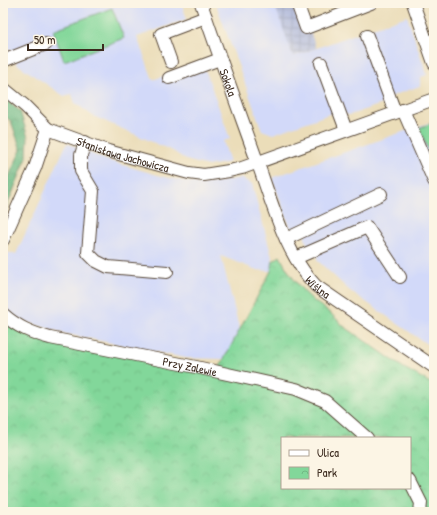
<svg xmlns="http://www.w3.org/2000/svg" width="437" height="515" viewBox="0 0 437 515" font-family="'Patrick Hand',sans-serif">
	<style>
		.built { fill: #d2d9f9 }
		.industrial { fill: url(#industrial-grid) }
		.green { fill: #82d79a; stroke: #5e805c }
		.forest { fill: url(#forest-crowns); stroke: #527150 }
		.park { fill: url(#park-crowns); stroke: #5e805c; fill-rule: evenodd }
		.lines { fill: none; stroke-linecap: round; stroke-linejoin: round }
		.minor-casing { stroke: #554535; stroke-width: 14 }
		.minor { stroke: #fff; stroke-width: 12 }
		.labels { text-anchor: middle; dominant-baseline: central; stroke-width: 3; stroke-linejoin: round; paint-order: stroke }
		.street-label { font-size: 12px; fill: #3b2a1e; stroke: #fcf5e5 }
	</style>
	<defs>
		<pattern id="industrial-grid" width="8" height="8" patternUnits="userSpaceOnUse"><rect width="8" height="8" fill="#bcc3de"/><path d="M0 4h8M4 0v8" fill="none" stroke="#a2a8be"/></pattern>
		<pattern id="forest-crowns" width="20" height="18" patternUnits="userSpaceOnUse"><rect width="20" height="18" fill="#69b882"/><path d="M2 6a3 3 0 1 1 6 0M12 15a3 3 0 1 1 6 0" fill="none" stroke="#58966a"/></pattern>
		<pattern id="park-crowns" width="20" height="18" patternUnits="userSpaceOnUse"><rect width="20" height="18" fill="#82d79a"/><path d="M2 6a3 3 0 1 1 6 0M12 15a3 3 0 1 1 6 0" fill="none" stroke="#71b984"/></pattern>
	</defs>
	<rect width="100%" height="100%" fill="#fcf5e5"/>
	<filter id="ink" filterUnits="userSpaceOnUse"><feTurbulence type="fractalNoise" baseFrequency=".025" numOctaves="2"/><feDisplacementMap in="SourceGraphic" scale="8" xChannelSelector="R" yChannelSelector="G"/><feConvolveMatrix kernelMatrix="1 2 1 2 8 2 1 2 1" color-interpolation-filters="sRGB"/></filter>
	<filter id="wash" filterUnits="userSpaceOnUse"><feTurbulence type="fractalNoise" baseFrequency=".012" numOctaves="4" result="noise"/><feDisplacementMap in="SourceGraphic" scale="16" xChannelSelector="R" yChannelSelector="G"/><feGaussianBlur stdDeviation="0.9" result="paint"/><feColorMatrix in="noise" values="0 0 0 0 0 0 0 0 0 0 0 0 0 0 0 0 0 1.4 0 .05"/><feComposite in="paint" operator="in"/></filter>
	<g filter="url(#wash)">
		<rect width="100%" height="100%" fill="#ebddb9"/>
		<g class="built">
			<path d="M3 3H181L187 19 137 37 153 80 202 61 230 139 223 141 230 162 208 166 186 160 173 151 93 116 75 103 72 94 64 96 17 64 11 49 3 52Z"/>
			<path d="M213 3H274L294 56 407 16 427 75 421 77 420 86 394 95 387 102 350 115 332 113 273 134 262 130 216 4 213 5Z"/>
			<path d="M434 121V349L349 290 317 260 318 251 308 247 302 228 295 230 290 227 273 181 274 177Z"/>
			<path d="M67 143 106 160 164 177 189 182 213 183 241 178 252 184 273 261 271 271 257 270 221 256 244 347 223 359 186 358 67 334 3 315V252L16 254Z"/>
		</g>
		<path class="industrial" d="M274 3H300L316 48 293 56Z"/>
		<g class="green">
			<path d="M112 8 124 38 64 61 53 30Z"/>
			<path d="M434 122V158L432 159 419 128Z"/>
		</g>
		<path class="forest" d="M3 98 20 111 28 137 27 157 3 216V189L21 150 11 121 3 115Z"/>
		<path class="park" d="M280 256C288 273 300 289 314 301 324 309 334 315 342 325L404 368 434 385V512H3V317L23 334 217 372 271 271 273 261ZM282 438H410V488H282Z"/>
	</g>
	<g filter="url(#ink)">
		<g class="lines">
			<defs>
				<g id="minor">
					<path id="s1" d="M201 3C219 56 238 108 257 161 272 202 285 254 316 286L434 367"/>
					<path d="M297 3 306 28 371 3"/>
					<path d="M413 3 434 63"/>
					<path d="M367 36 395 112"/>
					<path d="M3 61 46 44"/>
					<path d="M171 62 161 34 206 17"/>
					<path d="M321 63 346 130"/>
					<path d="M169 78 220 59"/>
					<path id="s2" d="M3 88 25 106 48 129 108 151 189 173 204 175 229 171 242 168 434 99"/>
					<path d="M403 110 434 181"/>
					<path d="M85 142 81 155V171L93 191 88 253 96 261 108 267 167 272"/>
					<path d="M286 239 381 194"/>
					<path d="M3 240 35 168 48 129"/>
					<path d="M296 258 367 227 400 277"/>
					<path id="s3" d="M3 314C17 327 32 333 50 338L196 367 296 389 325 401 367 438"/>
					<path d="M410 481 421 503 420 512"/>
				</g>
			</defs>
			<use href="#minor" class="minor-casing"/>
			<use href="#minor" class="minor"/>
		</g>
	</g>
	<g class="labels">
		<g class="street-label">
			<text stroke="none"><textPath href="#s1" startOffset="84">Sokola</textPath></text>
			<text stroke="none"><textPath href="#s2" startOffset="140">Stanisława Jachowicza</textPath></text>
			<text stroke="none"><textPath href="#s1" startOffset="309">Wiślna</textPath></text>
			<text stroke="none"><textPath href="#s3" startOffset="196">Przy Zalewie</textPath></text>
		</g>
	</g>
	<rect width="437" height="515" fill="none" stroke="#fcf5e5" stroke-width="16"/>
	<rect x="281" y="437" width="130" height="52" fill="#fcf5e5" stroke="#afa495"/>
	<rect x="289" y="450" width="20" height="6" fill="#ffffff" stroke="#afa495"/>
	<text x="317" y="457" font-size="12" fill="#3b2a1e">Ulica</text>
	<rect x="289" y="467" width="20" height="12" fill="url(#park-crowns)" stroke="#afa495"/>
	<text x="317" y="477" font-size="12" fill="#3b2a1e">Park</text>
	<path d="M28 44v6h75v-6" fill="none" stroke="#3b2a1e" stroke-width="2"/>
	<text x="34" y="44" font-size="12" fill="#3b2a1e" stroke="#fcf5e5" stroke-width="3" paint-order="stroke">50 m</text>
</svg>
